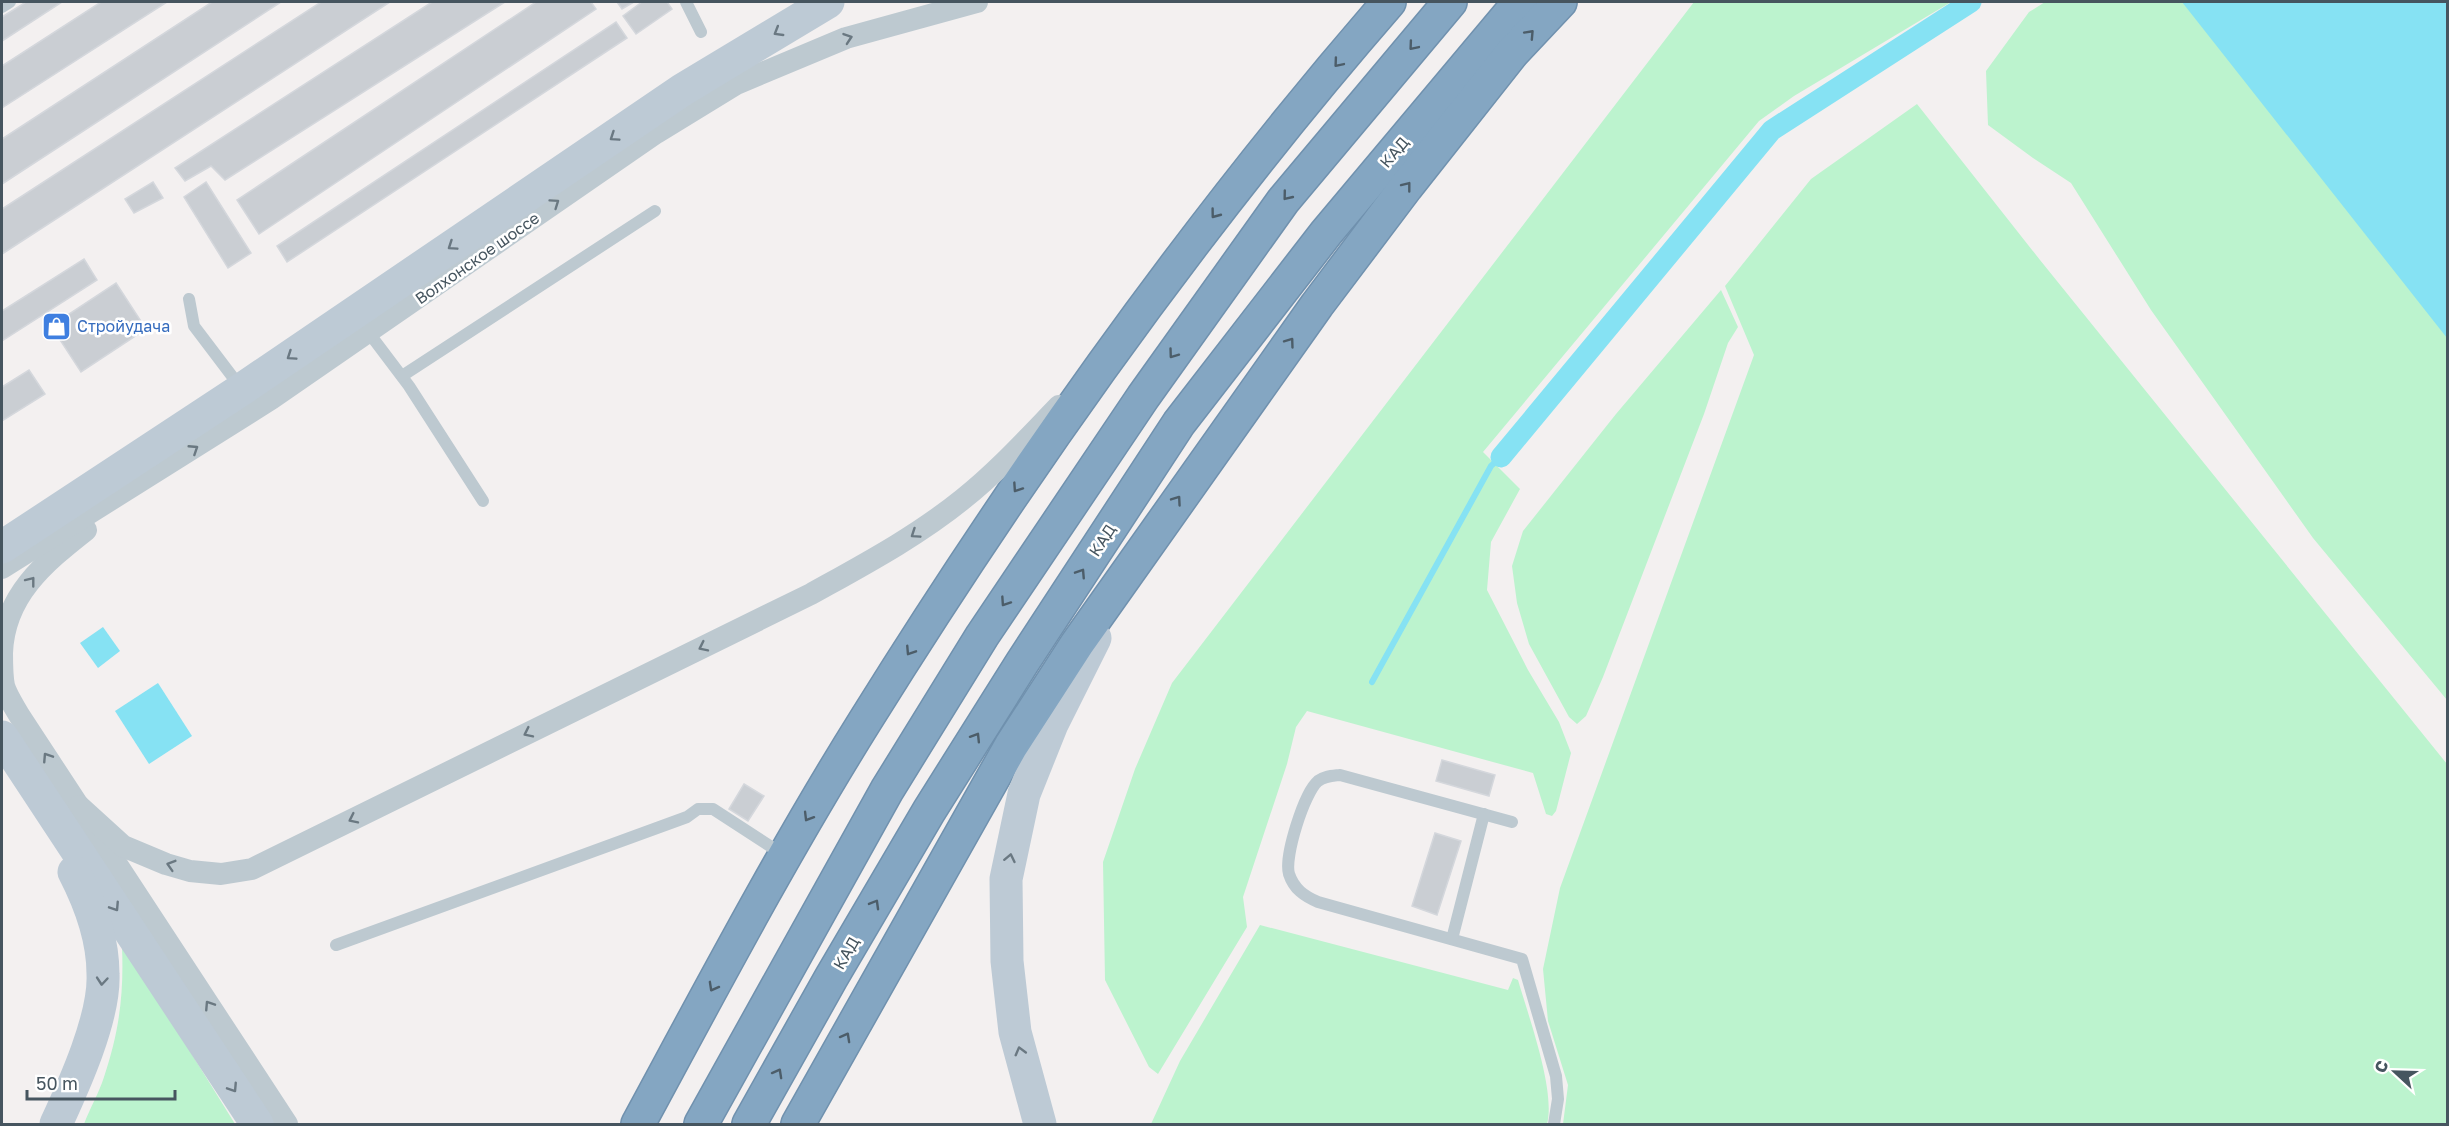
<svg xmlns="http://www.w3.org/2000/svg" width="2449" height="1126" viewBox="0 0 2449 1126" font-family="'Golos Text',sans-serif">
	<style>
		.green { fill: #bcf3ce }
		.water { fill: #86e2f3 }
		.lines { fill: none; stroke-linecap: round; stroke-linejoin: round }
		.stream { stroke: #86e2f3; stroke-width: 6 }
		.canal { stroke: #86e2f3; stroke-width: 21 }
		.building { fill: #caced3; stroke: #d4d7dc; stroke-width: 1.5 }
		.motorway-casing { stroke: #7091ae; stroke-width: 36 }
		.service { stroke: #bdc9d0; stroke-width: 12 }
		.minor { stroke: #bdc9d0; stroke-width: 22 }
		.secondary { stroke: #bdcad5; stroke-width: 33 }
		.motorway { stroke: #84a6c2; stroke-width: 33 }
		.oneway { stroke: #6a7882 }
		.oneway2 { stroke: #4c5d69 }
		.oneway3 { stroke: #6a7881 }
		.labels { text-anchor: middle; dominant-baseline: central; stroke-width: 5; stroke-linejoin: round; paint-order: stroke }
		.street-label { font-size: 16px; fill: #46555f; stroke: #fff }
		.shop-label { font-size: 16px; fill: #366cbe; stroke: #fff; text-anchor: start }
	</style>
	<rect width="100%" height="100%" fill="#f3f0f0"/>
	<g class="green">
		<path d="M1694 2H1951L1794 96 1759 121 1483 452 1520 489 1491 542 1487 590 1528 670 1559 722 1571 753 1556 811 1552 816 1546 814 1533 773 1307 711 1296 727 1287 764 1243 897 1247 927 1158 1074 1149 1067 1105 980 1103 862 1135 769 1172 683Z"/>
		<path d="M2045 2H2308L2447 195V700L2313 538 2151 310 2071 183 2033 158 1988 125 1986 71 2029 12Z"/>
		<path d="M1917 104 2040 260 2447 764V1124H1563L1568 1085 1548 1021 1543 969 1560 888 1754 355 1725 286 1811 179Z"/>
		<path d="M1721 290 1738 327 1728 343 1704 414 1603 677 1586 716 1577 724 1569 717 1529 644 1517 603 1512 566 1523 531 1616 414Z"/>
		<path d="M1260 925 1508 990 1513 978 1518 980C1528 1015 1556 1091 1547 1124H1151L1180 1061Z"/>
		<path d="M122 947 157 998 235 1124H84C90 1108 99 1093 104 1077 119 1032 124 995 122 947Z"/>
	</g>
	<g class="water">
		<path d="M2182 2H2447V338Z"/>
		<path d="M103 627 120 651 98 668 80 643Z"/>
		<path d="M158 683 192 736 149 764 115 711Z"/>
	</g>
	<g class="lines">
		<path class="stream" d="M1372 682 1491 466 1501 457"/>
		<path class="canal" d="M1501 457 1772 130 1971 2"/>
	</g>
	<g class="building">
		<path d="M26 2H62L2 41V17Z"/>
		<path d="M101 2H167L2 108V66Z"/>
		<path d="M212 2H281L2 184V139Z"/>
		<path d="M321 2H390L2 254V209Z"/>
		<path d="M432 2H505L225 180 211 166 185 181 175 168Z"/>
		<path d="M536 2H591L596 9 259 234 237 200Z"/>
		<path d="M617 2H634L622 9Z"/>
		<path d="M642 2H667L672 9 636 34 623 16Z"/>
		<path d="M616 22 627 38 287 262 277 246Z"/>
		<path d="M153 182 163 198 134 213 125 199Z"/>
		<path d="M206 182 251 253 228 268 184 197Z"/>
		<path d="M84 259 97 280 2 341V311Z"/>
		<path d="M116 283 146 329 81 372 51 326Z"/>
		<path d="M29 370 45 394 2 421V387Z"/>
		<path d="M1442 760 1495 775 1489 796 1436 781Z"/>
		<path d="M744 784 764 796 748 821 729 809Z"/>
		<path d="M1435 833 1461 841 1437 915 1412 906Z"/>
	</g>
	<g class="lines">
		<defs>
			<g id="motorway">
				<path d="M638 1124C711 989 783 852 865 721 1022 469 1194 226 1389 2"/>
				<path d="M701 1124 887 790 982 636 1143 397 1283 201 1450 2"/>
				<path d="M749 1124 831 978 929 811 1022 663 1179 423 1326 233 1520 2"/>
				<path d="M798 1124 1011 746 1077 644 1317 305 1406 187 1512 53 1560 2"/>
			</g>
		</defs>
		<use href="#motorway" class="motorway-casing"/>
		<g class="service">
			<path d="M686 2 701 32"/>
			<path d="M2 7 10 2"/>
			<path d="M189 299 194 326 241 388"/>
			<path d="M369 333 409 386 483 501"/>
			<path d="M402 376 655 211"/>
			<path d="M1512 822 1340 775C1331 776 1325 776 1318 781 1304 793 1284 857 1289 874 1294 889 1304 896 1318 902L1522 959 1556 1076 1558 1099 1554 1124"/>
			<path d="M1452 939 1484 814"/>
			<path d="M336 945 687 817 698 809H713L776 850"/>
		</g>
		<g class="minor">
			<path d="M86 530C44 563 4 596 2 653 2 664 2 676 4 686 7 696 14 706 19 715L287 1124"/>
			<path d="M2 568 271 399 656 133 736 84 846 38 977 2"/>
			<path d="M79 806 123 846 166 864 190 871 221 874 252 869 811 594C863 565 916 537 963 499 998 471 1028 438 1059 406"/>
		</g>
		<g class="secondary">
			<path d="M2 547 242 389 682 90 828 2"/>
			<path d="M2 737 257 1124"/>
			<path d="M56 1124C74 1085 105 1017 103 974 103 939 90 903 74 872"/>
			<path d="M1040 1124 1015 1032 1007 961 1006 879 1024 794 1052 724 1095 638"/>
		</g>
		<use href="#motorway" class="motorway"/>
	</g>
	<defs><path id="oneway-chevron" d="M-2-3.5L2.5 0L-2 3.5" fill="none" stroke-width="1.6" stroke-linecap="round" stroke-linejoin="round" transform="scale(1.5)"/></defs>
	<g class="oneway">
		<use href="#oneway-chevron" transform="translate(778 32) rotate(149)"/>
		<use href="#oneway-chevron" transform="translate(614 137) rotate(146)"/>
		<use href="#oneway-chevron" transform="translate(452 246) rotate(146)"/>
		<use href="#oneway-chevron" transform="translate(291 356) rotate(146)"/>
		<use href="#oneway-chevron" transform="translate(1010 858) rotate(-78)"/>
		<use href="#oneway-chevron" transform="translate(115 907) rotate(57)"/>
		<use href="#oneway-chevron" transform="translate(102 981) rotate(95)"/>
		<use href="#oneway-chevron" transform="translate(1020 1051) rotate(-105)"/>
		<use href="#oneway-chevron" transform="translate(233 1088) rotate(57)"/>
	</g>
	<g class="oneway2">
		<use href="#oneway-chevron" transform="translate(1530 34) rotate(-47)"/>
		<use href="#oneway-chevron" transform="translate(1413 46) rotate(130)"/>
		<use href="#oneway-chevron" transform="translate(1338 63) rotate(130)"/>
		<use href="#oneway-chevron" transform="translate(1407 186) rotate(-52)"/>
		<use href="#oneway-chevron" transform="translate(1287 196) rotate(129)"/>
		<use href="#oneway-chevron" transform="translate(1215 214) rotate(127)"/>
		<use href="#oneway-chevron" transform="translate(1290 342) rotate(-54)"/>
		<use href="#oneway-chevron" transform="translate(1173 354) rotate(126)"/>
		<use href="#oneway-chevron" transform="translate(1017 488) rotate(124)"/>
		<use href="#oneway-chevron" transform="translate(1177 500) rotate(-55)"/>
		<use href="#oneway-chevron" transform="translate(1081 573) rotate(-57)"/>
		<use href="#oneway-chevron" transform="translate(1005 602) rotate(124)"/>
		<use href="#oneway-chevron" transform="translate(910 651) rotate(123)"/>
		<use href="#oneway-chevron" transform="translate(976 737) rotate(-58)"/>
		<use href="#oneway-chevron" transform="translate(808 817) rotate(121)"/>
		<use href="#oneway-chevron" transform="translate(875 904) rotate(-60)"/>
		<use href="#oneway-chevron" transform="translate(713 987) rotate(119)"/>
		<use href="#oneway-chevron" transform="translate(846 1037) rotate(-61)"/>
		<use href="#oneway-chevron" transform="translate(778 1073) rotate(-61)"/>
	</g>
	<g class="oneway3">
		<use href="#oneway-chevron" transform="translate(848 38) rotate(-19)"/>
		<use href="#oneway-chevron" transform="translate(555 203) rotate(-35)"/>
		<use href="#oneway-chevron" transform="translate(194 449) rotate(-33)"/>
		<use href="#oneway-chevron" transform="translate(915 534) rotate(146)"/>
		<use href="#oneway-chevron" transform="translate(31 581) rotate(-52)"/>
		<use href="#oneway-chevron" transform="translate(703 647) rotate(154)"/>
		<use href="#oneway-chevron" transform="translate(528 733) rotate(154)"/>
		<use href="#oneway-chevron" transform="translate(47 757) rotate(-123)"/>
		<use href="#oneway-chevron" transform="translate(353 819) rotate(154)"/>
		<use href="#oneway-chevron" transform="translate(171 865) rotate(-163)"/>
		<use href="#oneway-chevron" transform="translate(209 1005) rotate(-123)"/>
	</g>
	<defs>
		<symbol id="shop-square" viewBox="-11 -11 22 22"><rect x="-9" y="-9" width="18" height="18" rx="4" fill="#3f7fe0" stroke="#fff"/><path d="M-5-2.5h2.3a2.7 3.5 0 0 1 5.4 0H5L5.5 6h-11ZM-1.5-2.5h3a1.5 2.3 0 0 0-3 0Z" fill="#fff"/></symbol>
	</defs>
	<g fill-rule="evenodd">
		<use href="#shop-square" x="40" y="310" width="33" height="33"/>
	</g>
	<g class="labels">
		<g class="street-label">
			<text transform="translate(1394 152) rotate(-50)">КАД</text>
			<text transform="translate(477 258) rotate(-35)">Волхонское шоссе</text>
			<text transform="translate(1102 540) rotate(-57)">КАД</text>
			<text transform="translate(846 953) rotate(-60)">КАД</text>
		</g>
		<g class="shop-label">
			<text x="77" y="326">Стройудача</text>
		</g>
	</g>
	<rect width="2449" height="1126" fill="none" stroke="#46555f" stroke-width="6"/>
	<g transform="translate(2395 1072) rotate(292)" stroke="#ffffff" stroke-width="4.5" paint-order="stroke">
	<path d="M0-4.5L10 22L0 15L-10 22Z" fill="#46555f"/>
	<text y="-9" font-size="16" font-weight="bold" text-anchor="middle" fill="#46555f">С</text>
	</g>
	<path d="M27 1090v9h148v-9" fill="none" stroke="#46555f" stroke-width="3"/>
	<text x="36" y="1090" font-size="18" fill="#46555f" stroke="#ffffff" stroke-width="4.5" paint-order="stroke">50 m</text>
</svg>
